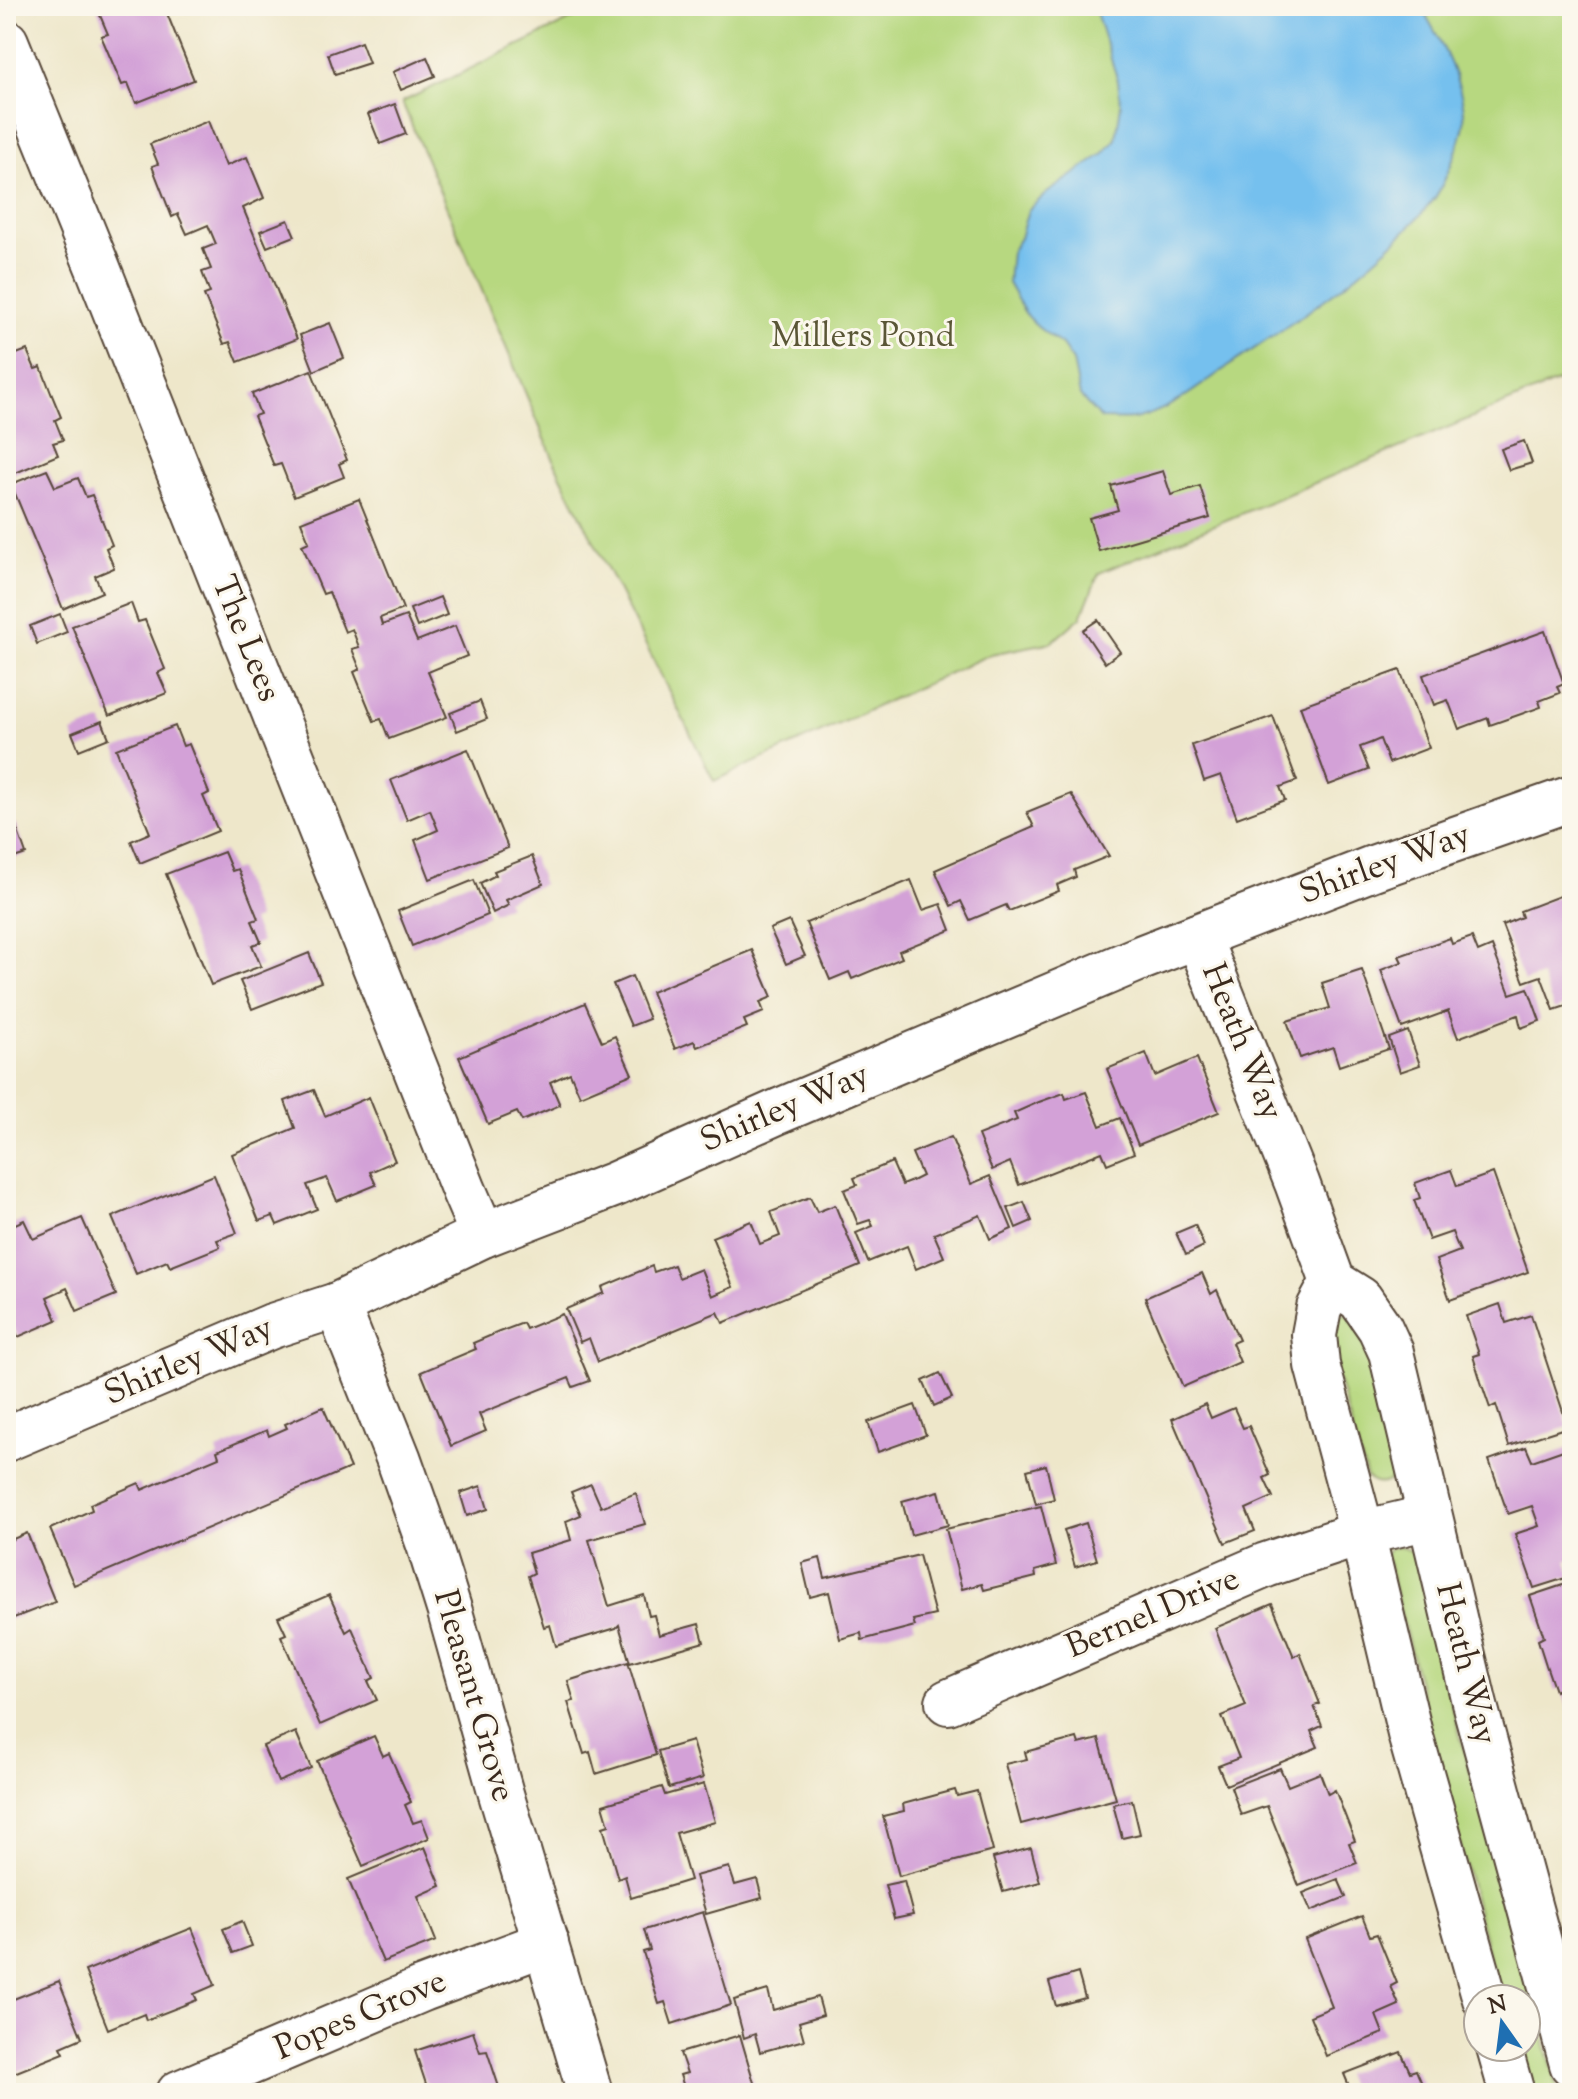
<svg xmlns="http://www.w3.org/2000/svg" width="1578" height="2099" viewBox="0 0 1578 2099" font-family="'Sorts Mill Goudy',serif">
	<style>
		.green { fill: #b7d880; stroke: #79814f; stroke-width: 2 }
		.water { fill: #75c0ee; stroke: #587586; stroke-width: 2 }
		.building { fill: #d3a1d7 }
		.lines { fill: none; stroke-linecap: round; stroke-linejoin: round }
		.minor-casing { stroke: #564638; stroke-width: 48 }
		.minor { stroke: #fff; stroke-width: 44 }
		.labels { text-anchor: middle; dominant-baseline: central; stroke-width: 6; stroke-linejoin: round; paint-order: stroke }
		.park-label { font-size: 34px; fill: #5a5636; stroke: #fbf7ec }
		.street-label { font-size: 34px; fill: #3b2a1e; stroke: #fbf7ec }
	</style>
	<rect width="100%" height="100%" fill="#fbf7ec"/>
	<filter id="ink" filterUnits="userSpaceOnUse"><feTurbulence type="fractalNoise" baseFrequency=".0125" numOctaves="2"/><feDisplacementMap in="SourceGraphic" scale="16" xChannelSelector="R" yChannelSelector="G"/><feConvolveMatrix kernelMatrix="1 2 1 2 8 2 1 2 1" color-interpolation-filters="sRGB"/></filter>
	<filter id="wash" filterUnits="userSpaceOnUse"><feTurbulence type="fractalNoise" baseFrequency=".006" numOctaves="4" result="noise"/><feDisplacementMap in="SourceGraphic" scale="32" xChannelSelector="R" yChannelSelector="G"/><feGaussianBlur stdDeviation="1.8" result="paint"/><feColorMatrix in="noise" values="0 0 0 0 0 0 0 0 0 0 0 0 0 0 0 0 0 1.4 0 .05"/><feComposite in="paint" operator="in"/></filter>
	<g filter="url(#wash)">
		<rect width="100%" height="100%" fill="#eee7ca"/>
		<g class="green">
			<path d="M599 6H1566L1572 15V292L1564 379 1099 573 1081 617 1052 642 991 654 714 781 559 472 402 102Z"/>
			<path d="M1345 1314 1351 1316 1369 1355 1393 1455 1396 1468 1394 1477C1385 1485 1376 1486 1367 1478L1336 1373 1333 1319Z"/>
			<path d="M1397 1547C1411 1548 1413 1555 1418 1567L1453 1710 1559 2093H1528L1514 2047H1526V1999H1500L1386 1555 1390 1549Z"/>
		</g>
		<path class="water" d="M1094 6H1420C1439 36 1467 89 1464 124 1462 140 1442 191 1431 203 1375 269 1299 319 1227 367 1200 386 1171 410 1138 418 1127 421 1113 419 1101 419L1080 396 1073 361 1062 345 1039 328 1025 313 1008 283 1011 252 1020 238 1028 210 1047 193 1103 154 1116 139 1121 104 1118 81Z"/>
		<g id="blocks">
			<g class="building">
				<path d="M96 6H164L194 80 136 103 128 83 122 85 101 36 108 34Z"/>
				<path d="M361 42 369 63 335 74 328 54Z"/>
				<path d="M427 57 435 76 401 90 393 72Z"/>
				<path d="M395 104 406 134 380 144 368 114Z"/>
				<path d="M208 121 226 166 247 157 264 198 243 208 297 339 238 362 230 342 224 344 204 295 210 293 202 272 211 269 203 249 216 244 208 225 187 234 178 214 172 217 152 166 158 164 150 144Z"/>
				<path d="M288 220 295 236 267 247 260 231Z"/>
				<path d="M330 323 344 358 314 371 300 335Z"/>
				<path d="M27 350 35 369 41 367 51 393 61 417 55 420 63 440 53 443 58 455 6 477V358Z"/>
				<path d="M311 370 347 460 339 464 344 477 294 497 281 464 274 466 254 416 260 414 252 394Z"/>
				<path d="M1524 441 1532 463 1509 470 1501 449Z"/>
				<path d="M47 470 55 487 78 478 86 497 92 495 112 545 106 548 114 568 95 576 102 592 63 609 11 484Z"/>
				<path d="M1163 471 1171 495 1200 486 1210 518 1099 551 1089 518 1118 510 1111 486Z"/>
				<path d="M359 499 403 609 380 618 382 625 406 616 417 641 455 626 467 656 428 672 447 717 389 739 381 719 374 721 354 672 360 669 352 649 359 647 352 629 345 632 329 592 323 594 302 545 309 542 301 522Z"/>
				<path d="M440 597 447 615 417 627 410 609Z"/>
				<path d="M131 603 138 622 145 620 165 669 158 673 167 693 109 716 72 626Z"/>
				<path d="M60 614 67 632 37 644 30 626Z"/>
				<path d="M1098 620 1120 652 1105 663 1083 630Z"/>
				<path d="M1545 631 1564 684 1557 687 1560 693 1539 701 1541 707 1490 725 1488 718 1459 729 1448 700 1434 705 1423 675Z"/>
				<path d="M1400 670 1429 748 1389 763 1380 739 1371 743 1360 747 1369 770 1329 785 1300 706Z"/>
				<path d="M480 701 487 719 457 731 450 713Z"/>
				<path d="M1273 716 1297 781 1280 787 1285 800 1237 818 1221 775 1204 781 1192 745Z"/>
				<path d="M102 721 109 738 79 750 72 733Z"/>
				<path d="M175 726 183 746 189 744 209 793 203 796 218 831 140 863 131 841 150 833 116 749Z"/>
				<path d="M468 749 508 848 430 879 415 840 438 830 430 810 407 820 391 780Z"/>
				<path d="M1071 794 1109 856 1074 870 1076 877 1057 885 1059 891 1009 911 1006 905 970 920 961 901 951 906 935 870 1034 827 1027 812Z"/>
				<path d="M15 823 26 854 8 860 6 854V826Z"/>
				<path d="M224 852 232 871 238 869 258 919 252 921 261 942 252 945 261 966 211 985 166 874Z"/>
				<path d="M532 856 543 884 506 900 509 905 493 913 480 883 496 875 494 871Z"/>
				<path d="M474 880 488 915 412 946 398 911Z"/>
				<path d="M911 880 923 910 941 904 951 930 899 951 902 958 852 979 849 972 830 980 806 923Z"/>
				<path d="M1570 892 1572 896V964L1569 965 1572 972V1004L1554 1010 1541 976 1524 982 1502 925 1522 917 1520 911Z"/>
				<path d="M789 921 805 956 786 964 770 929Z"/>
				<path d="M1472 937 1478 952 1492 946 1510 994 1528 988 1540 1021 1521 1028 1518 1015 1458 1038 1448 1011 1402 1028 1381 970 1402 962 1399 956 1425 947 1450 938 1452 944Z"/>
				<path d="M752 950 772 997 760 1002 764 1012 744 1020 747 1027 697 1047 694 1041 675 1049 651 992Z"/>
				<path d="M309 953 321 982 252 1009 240 981Z"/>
				<path d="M1362 970 1389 1049 1339 1066 1333 1047 1300 1058 1287 1021 1330 1008 1322 983Z"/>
				<path d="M632 976 649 1019 631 1026 613 984Z"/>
				<path d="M585 1003 602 1042 615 1036 632 1074 580 1096 570 1073 550 1082 560 1105 522 1121 517 1112 488 1124 459 1057Z"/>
				<path d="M1408 1031 1420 1065 1400 1072 1389 1038Z"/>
				<path d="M1146 1053 1155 1076 1197 1058 1219 1112 1138 1145 1107 1069Z"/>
				<path d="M314 1090 325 1116 369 1097 395 1161 370 1172 376 1185 337 1201 327 1178 307 1185 317 1209 277 1225 273 1216 259 1221 232 1154 295 1128 285 1101Z"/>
				<path d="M1086 1092 1100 1126 1120 1118 1134 1153 1107 1164 1102 1152 1019 1185 1010 1162 992 1170 978 1135 1017 1120 1014 1113 1039 1102 1064 1093 1066 1099Z"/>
				<path d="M951 1137 971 1184 990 1176 1012 1229 990 1239 980 1215 934 1234 944 1257 916 1269 907 1246 868 1262 856 1233 873 1226 870 1220 858 1224 844 1190 857 1185 854 1178 892 1162 902 1185 912 1181 922 1176 912 1153Z"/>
				<path d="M1451 1170 1457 1186 1493 1173 1528 1272 1450 1300 1436 1260 1460 1251 1456 1242 1452 1232 1429 1240 1414 1200 1420 1198 1415 1183Z"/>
				<path d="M214 1175 237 1233 217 1240 220 1247 170 1267 167 1261 136 1274 112 1217Z"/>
				<path d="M810 1197 817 1212 835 1205 860 1266 723 1323 718 1312 598 1362 589 1338 580 1342 566 1309 604 1293 602 1287 652 1266 654 1272 674 1265 679 1278 701 1269 712 1296 733 1287 712 1237 751 1221 760 1244 780 1236 771 1212Z"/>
				<path d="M1024 1202 1032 1221 1016 1228 1008 1208Z"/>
				<path d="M82 1218 116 1295 77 1311 67 1288 47 1297 57 1320 18 1337 14 1328 6 1332V1252L8 1251 6 1247V1228L24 1220 33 1239Z"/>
				<path d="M1195 1225 1204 1246 1186 1255 1176 1233Z"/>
				<path d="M1202 1273 1211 1294 1217 1290 1239 1340 1232 1343 1240 1362 1183 1387 1145 1298Z"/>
				<path d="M1500 1304 1506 1323 1531 1315 1568 1427 1509 1446 1496 1405 1490 1408 1481 1382 1473 1356 1479 1354 1466 1316Z"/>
				<path d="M562 1314 590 1381 573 1387 569 1378 479 1414 486 1431 451 1446 421 1372 476 1349 473 1343 499 1332 523 1323 526 1329Z"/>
				<path d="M940 1373 952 1398 934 1406 923 1381Z"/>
				<path d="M1205 1404 1211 1418 1234 1408 1243 1428 1249 1426 1270 1475 1264 1478 1273 1497 1246 1509 1255 1531 1225 1543 1172 1419Z"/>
				<path d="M915 1405 926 1435 878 1452 868 1422Z"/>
				<path d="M323 1407 350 1468 74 1585 50 1529 92 1510 90 1504 139 1483 142 1490 181 1473 219 1457 217 1451 267 1430 269 1436 287 1428 285 1424Z"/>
				<path d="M1526 1447 1532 1461 1572 1447V1559L1567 1561 1572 1576 1534 1588 1515 1534 1539 1526 1532 1506 1508 1514 1489 1460Z"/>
				<path d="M1046 1465 1054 1499 1036 1504 1027 1470Z"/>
				<path d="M591 1484 601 1507 636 1493 645 1524 589 1540 609 1606 644 1595 649 1616 654 1615 659 1635 699 1624 704 1642 630 1663 619 1625 616 1628 556 1646 550 1625 544 1627 528 1576 534 1573 528 1553 571 1540 566 1521 581 1515 571 1492Z"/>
				<path d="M481 1486 488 1509 467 1516 460 1493Z"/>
				<path d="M939 1491 948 1525 911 1535 902 1501Z"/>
				<path d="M1041 1506 1056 1565 1035 1571 1036 1577 984 1590 982 1584 962 1589 946 1529Z"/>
				<path d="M1086 1523 1097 1560 1075 1567 1064 1530Z"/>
				<path d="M27 1533 55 1602 6 1621V1542Z"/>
				<path d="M919 1555 935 1615 913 1620 915 1626 862 1640 861 1633 840 1639 829 1592 810 1597 802 1563 820 1558 825 1578Z"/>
				<path d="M1572 1582V1719L1561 1688 1555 1691 1546 1665 1538 1640 1544 1637 1530 1596Z"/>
				<path d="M329 1595 346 1632 352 1628 374 1678 368 1681 377 1700 320 1725 281 1636 286 1634 278 1617Z"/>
				<path d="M1272 1604 1294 1657 1300 1653 1320 1704 1314 1706 1322 1726 1311 1731 1318 1747 1226 1785 1218 1766 1239 1758 1222 1716 1246 1706 1215 1628Z"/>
				<path d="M628 1662 656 1755 596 1774 590 1752 584 1754 568 1702 574 1701 568 1681Z"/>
				<path d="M296 1732 311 1768 278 1782 263 1746Z"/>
				<path d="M374 1736 383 1756 389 1753 400 1778 411 1802 405 1805 413 1823 422 1820 429 1838 363 1866 317 1761Z"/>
				<path d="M1077 1738 1079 1744 1099 1739 1116 1799 1021 1824 1005 1764 1027 1759 1025 1752Z"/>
				<path d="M692 1741 703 1778 669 1788 658 1751Z"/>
				<path d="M1280 1768 1288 1786 1320 1773 1328 1794 1335 1790 1355 1841 1349 1843 1357 1863 1299 1886 1267 1806 1241 1815 1231 1787Z"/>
				<path d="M704 1784 715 1822 676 1833 690 1880 631 1898 625 1876 618 1879 603 1827 609 1825 603 1805 662 1787 665 1795Z"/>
				<path d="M955 1790 957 1796 977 1791 993 1851 899 1876 883 1816 904 1811 903 1804Z"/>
				<path d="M1132 1800 1140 1834 1122 1838 1113 1804Z"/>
				<path d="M425 1847 441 1886 418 1896 436 1941 383 1962 348 1879Z"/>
				<path d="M1031 1848 1040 1882 1003 1892 993 1858Z"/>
				<path d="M729 1867 735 1885 757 1879 762 1898 706 1914 695 1876Z"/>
				<path d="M1338 1879 1346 1897 1311 1911 1303 1893Z"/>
				<path d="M904 1881 913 1915 894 1919 885 1885Z"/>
				<path d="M703 1912 731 2005 672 2024 665 2002 659 2004 643 1952 650 1950 644 1930Z"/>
				<path d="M1362 1916 1370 1936 1377 1934 1397 1983 1391 1986 1399 2005 1376 2015 1383 2033 1326 2056 1310 2016 1332 2007 1305 1939Z"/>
				<path d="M242 1921 252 1946 233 1953 223 1929Z"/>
				<path d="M192 1928 215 1985 194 1994 197 2000 146 2020 144 2014 108 2029 85 1971Z"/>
				<path d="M1078 1973 1085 1998 1056 2006 1049 1982Z"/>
				<path d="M59 1981 82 2038 61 2047 64 2053 14 2073 11 2067 6 2069V2002Z"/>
				<path d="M768 1990 773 2010 818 1997 823 2015 799 2022 804 2040 760 2052 755 2034 744 2038 734 2000Z"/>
				<path d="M473 2032 480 2052 487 2051 501 2093H429L415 2051Z"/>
				<path d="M740 2035 757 2093H686L680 2075 687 2073 680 2053Z"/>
				<path d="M1401 2052 1410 2072 1416 2070 1426 2093H1352L1344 2074Z"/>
			</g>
		</g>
	</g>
	<g filter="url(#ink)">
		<use href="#blocks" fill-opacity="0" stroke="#564638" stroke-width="2"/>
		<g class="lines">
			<defs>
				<g id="minor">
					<path d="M6 42 98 268 464 1191 483 1235"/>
					<path d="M1198 936 1297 1183 1333 1282 1360 1299 1380 1328 1391 1352 1475 1706 1572 2064"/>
					<path d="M1333 1282 1319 1308 1314 1335 1317 1365 1362 1533 1410 1734 1485 1999"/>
					<path d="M337 1305 399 1460 429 1545 450 1612 501 1794 590 2093"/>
					<path d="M6 1439 272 1326 337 1305 483 1235 613 1185 777 1112 1143 957 1373 868 1572 798"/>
					<path d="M948 1702 1266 1565 1362 1533 1429 1517"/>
					<path d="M1499 2047 1512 2093"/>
					<path d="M179 2093 423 1989 546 1943"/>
				</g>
			</defs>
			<use href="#minor" class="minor-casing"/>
			<use href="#minor" class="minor"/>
		</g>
	</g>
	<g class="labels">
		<g class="park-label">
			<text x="863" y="337">Millers Pond</text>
		</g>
		<g class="street-label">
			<text transform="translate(245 639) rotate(68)">The Lees</text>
			<text transform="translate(1385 865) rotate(-20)">Shirley Way</text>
			<text transform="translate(1241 1042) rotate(68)">Heath Way</text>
			<text transform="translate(785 1109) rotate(-23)">Shirley Way</text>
			<text transform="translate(189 1362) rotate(-23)">Shirley Way</text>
			<text transform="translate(1153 1614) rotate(-23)">Bernel Drive</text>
			<text transform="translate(1465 1664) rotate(76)">Heath Way</text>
			<text transform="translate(473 1696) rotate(74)">Pleasant Grove</text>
			<text transform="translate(361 2016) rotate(-23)">Popes Grove</text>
		</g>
	</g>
	<rect width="1578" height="2099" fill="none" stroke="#fbf7ec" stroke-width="32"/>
	<g transform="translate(1502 2023) rotate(346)"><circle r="38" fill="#fbf7ec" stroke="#aea59a" stroke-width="2"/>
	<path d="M0-6L14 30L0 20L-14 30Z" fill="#1f6fb2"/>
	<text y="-12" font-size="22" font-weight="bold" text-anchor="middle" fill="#3b2a1e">N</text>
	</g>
</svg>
